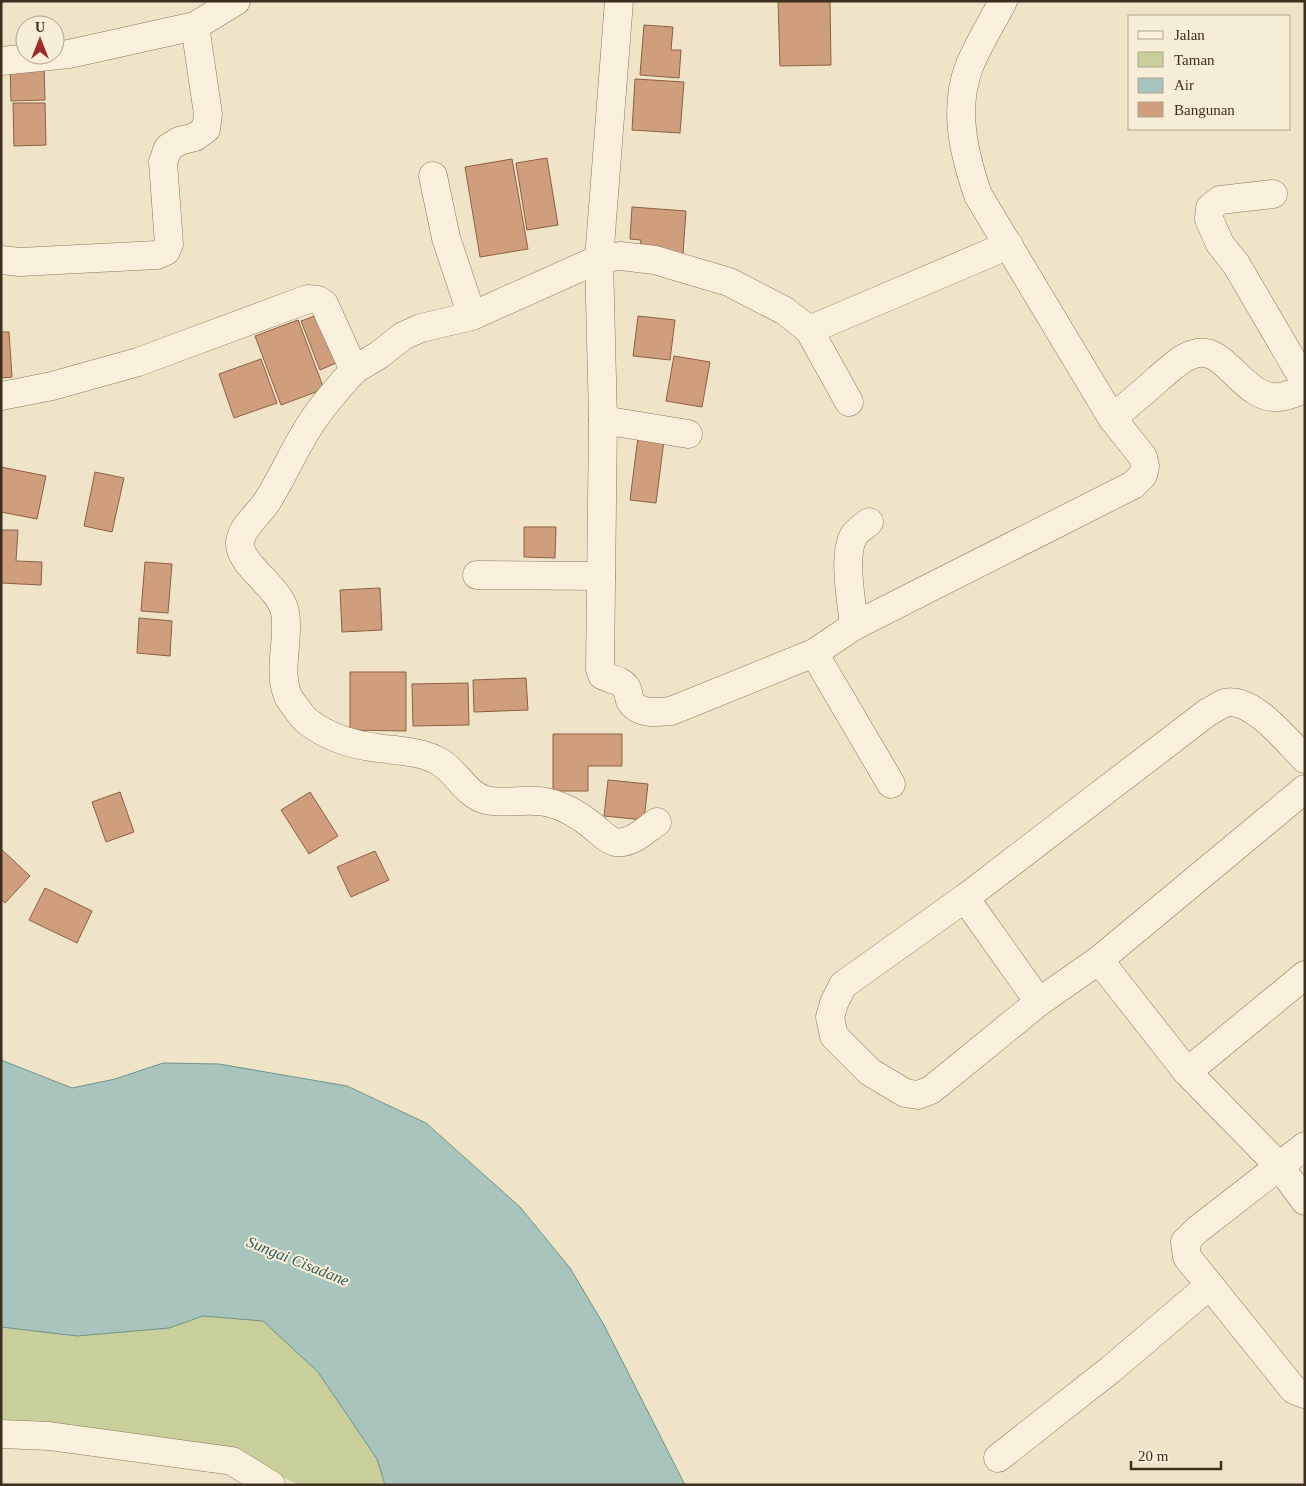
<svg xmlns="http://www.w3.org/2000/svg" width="1306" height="1486" viewBox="0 0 1306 1486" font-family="'Times New Roman',serif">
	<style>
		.green { fill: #c9cf9b }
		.water { fill: #a9c4bc; stroke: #6f938a }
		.building { fill: #cf9f7d; stroke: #8d5f41 }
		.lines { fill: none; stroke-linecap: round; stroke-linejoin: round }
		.minor-casing { stroke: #8d765c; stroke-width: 29 }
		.minor { stroke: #faf1dc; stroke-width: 28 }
		.labels { text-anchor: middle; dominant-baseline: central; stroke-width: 4; stroke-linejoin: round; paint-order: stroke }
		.water-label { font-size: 16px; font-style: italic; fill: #2f5d5a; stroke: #f7eed8 }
	</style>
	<rect width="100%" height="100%" fill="#f0e4c8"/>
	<path class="green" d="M203 1316 263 1321 318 1372 377 1459 385 1485H299L218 1446 1 1425V1327L77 1336 169 1328Z"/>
	<path class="water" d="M1 1060 72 1088 115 1079 163 1063 219 1064 347 1086 426 1123 520 1207 570 1268 604 1325 685 1485H385L377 1459 318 1372 263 1321 203 1316 169 1328 77 1336 1 1327Z"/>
	<g class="building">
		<path d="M778 1H830L831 65 780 66Z"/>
		<path d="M644 25 673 27 671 50H681L679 78 640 75Z"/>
		<path d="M44 63 45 100 11 101 10 64Z"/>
		<path d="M635 79 684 82 680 133 632 130Z"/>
		<path d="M13 103H45L46 145 14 146Z"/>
		<path d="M547 158 558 225 527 230 516 163Z"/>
		<path d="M512 159 528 249 480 257 465 167Z"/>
		<path d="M632 207 686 211 683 254 640 251 641 240 630 239Z"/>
		<path d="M326 312 345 359 320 370 301 321Z"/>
		<path d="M638 316 675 320 670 360 633 356Z"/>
		<path d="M298 320 324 389 281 405 255 336Z"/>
		<path d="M1 332H9L12 377 1 378Z"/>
		<path d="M674 356 710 362 702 407 666 401Z"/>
		<path d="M261 359 277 403 234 418 219 374Z"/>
		<path d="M638 437 664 440 656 503 630 500Z"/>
		<path d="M1 467 46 476 37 519 1 512Z"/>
		<path d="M95 472 124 478 112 532 84 526Z"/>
		<path d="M524 527H556L555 558 524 557Z"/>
		<path d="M1 530H18L16 561 42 562 41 585 1 583Z"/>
		<path d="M145 562 172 564 168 613 141 611Z"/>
		<path d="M380 588 382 630 342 632 340 590Z"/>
		<path d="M139 618 172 621 170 656 137 653Z"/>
		<path d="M350 672H406V731L350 730Z"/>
		<path d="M526 678 528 710 474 712 473 680Z"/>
		<path d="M468 683 469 725 413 726 412 684Z"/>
		<path d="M553 734H622V766H588V791H553Z"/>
		<path d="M608 780 648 784 644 820 604 816Z"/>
		<path d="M120 792 134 832 106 842 92 802Z"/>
		<path d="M310 792 338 836 309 854 281 810Z"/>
		<path d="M1 849 30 876 5 903 1 899Z"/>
		<path d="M375 851 389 880 351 897 337 867Z"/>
		<path d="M45 888 92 911 77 943 29 920Z"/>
	</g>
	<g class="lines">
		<defs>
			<g id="minor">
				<path d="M619 1 599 259 603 420 600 669 602 675C610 680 620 679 626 687 629 691 628 698 631 702 639 715 659 712 671 711L814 653 854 626 1133 485 1143 475 1145 466 1143 457 1112 418 978 195C964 154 953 110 969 67 978 44 992 23 1003 1"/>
				<path d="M1 61 69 54 195 26 236 1"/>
				<path d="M433 176 446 238 472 316"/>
				<path d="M1273 194 1220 200 1210 208 1209 219 1220 244 1236 264 1305 382"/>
				<path d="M1 260 20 262 157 255 166 251 169 244 163 162 168 148 179 141 195 137 206 129 208 114 195 26"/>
				<path d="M809 330 1009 245"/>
				<path d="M354 370C341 385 327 400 316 416 297 442 285 473 268 500 260 514 241 526 240 543 239 565 280 587 285 612 290 639 277 670 288 696 290 700 294 705 297 709 300 713 303 718 307 721 327 737 353 745 378 748 398 751 422 751 440 762 457 772 466 795 486 800 507 805 529 797 550 803 566 807 583 818 595 828 601 833 607 840 615 842 631 845 645 830 657 822"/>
				<path d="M1 396 52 386 138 362 308 299 318 300 324 304 354 370 379 355 403 336 421 328 472 316 599 259 620 256 655 260 729 282 785 311 809 330 849 402"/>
				<path d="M1112 418C1128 405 1144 392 1159 378 1170 369 1180 358 1194 354 1225 343 1243 401 1279 397 1288 396 1297 392 1305 389"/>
				<path d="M603 420 688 434"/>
				<path d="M477 575 601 576"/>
				<path d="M854 626C852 602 842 555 854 535 858 530 865 526 869 522"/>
				<path d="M814 653 891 784"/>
				<path d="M1305 759C1288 742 1252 696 1225 703 1219 705 1213 710 1208 712L965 898 843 985 834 1003 830 1017 834 1036 870 1072 905 1093 918 1095 931 1090 1039 1002 1099 960 1187 1072 1279 1166 1305 1201"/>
				<path d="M965 898 1039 1002"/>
				<path d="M1099 960 1305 789"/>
				<path d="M1187 1072 1305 975"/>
				<path d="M1305 1146 1197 1230 1185 1242 1187 1257 1294 1390 1305 1394"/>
				<path d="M1 1434 49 1436 232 1461 271 1485"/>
				<path d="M998 1458 1110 1370 1210 1285"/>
			</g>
		</defs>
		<use href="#minor" class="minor-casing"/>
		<use href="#minor" class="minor"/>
	</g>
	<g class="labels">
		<g class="water-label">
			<text transform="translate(298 1261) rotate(22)">Sungai Cisadane</text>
		</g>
	</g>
	<rect width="1306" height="1486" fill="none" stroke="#3d2e20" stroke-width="5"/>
	<rect x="1128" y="15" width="162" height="115" fill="#f7eed8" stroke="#ada18e"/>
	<rect x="1138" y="31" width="25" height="8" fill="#faf1dc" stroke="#ada18e"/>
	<text x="1174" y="40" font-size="15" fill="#3d2e20">Jalan</text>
	<rect x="1138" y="52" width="25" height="15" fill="#c9cf9b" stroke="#ada18e"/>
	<text x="1174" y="65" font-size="15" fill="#3d2e20">Taman</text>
	<rect x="1138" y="78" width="25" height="15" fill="#a9c4bc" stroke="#ada18e"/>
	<text x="1174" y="90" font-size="15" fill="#3d2e20">Air</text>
	<rect x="1138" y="102" width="25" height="15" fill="#cf9f7d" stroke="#ada18e"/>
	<text x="1174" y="115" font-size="15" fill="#3d2e20">Bangunan</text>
	<g transform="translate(40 40)"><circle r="24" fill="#f7eed8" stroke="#ada18e"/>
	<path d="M0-4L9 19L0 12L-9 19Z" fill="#9e2a2b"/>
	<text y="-8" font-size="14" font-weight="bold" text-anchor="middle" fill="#3d2e20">U</text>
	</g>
	<path d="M1131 1461v8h90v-8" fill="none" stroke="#3d2e20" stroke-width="2.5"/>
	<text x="1138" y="1461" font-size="15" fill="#3d2e20" stroke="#f7eed8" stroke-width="4" paint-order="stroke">20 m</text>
</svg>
